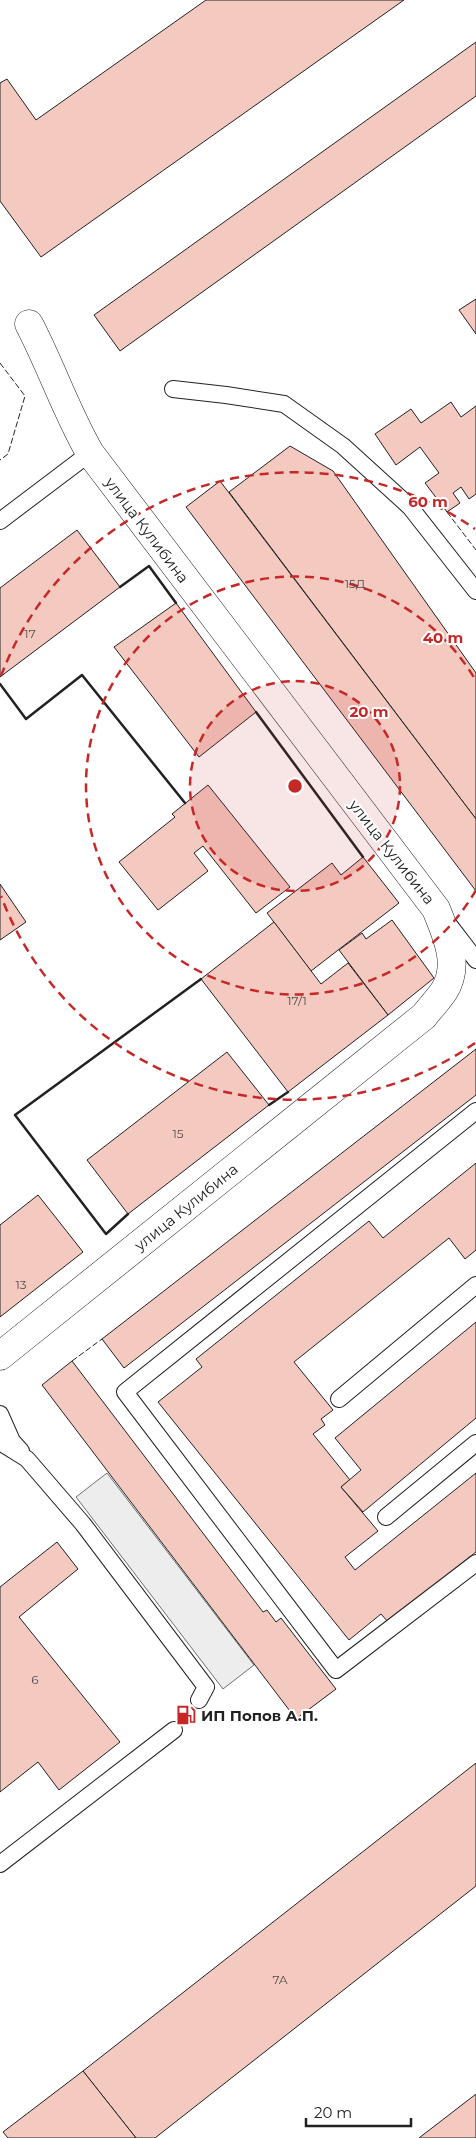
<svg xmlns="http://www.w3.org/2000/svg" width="476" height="2138" viewBox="0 0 476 2138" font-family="Montserrat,sans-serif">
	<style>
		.parking { fill: #ededed; stroke: #6f6f6f }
		.building { fill: #f3c9c0; stroke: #222 }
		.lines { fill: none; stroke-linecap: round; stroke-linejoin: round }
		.service-casing { stroke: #222; stroke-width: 18 }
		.minor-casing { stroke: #222; stroke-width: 29 }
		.service { stroke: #fff; stroke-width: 16 }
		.minor { stroke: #fff; stroke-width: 28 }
		.fence { stroke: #222; stroke-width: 1; stroke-dasharray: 6 2.5; stroke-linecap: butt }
		.wall { stroke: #222; stroke-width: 2.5 }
		.ring { fill: none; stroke: #c62828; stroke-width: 2.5; stroke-dasharray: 9 6 }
		.labels { text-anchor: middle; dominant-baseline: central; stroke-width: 4; stroke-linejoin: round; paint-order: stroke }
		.number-label { font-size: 12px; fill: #564c4a }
		.street-label { font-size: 15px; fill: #222; stroke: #fff }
		.poi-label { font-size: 15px; font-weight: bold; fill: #222; stroke: #fff; text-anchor: start }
		.centre { fill: #c62828; stroke: #fff; stroke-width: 2.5 }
		.ring-label { font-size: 15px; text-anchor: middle; font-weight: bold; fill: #c62828; stroke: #fff; stroke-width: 4; stroke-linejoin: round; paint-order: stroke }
	</style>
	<rect width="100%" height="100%" fill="#fff"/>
	<path class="parking" d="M107 1473 254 1665 223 1689 76 1497Z"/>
	<g class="building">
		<path d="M206 0H404L41 257 0 201V83L7 79 36 120Z"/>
		<path d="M476 42V96L120 351 94 315Z"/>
		<path d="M476 299V334L459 310Z"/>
		<path d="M451 402 461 417 476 406V494L469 499 461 487 453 493 460 503 447 512 425 483 439 473 420 447 396 465 375 434 411 409 421 423Z"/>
		<path d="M290 446 333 471 476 673V819L229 492Z"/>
		<path d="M220 481 476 819V891L186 507Z"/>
		<path d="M77 530 120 587 0 677V588Z"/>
		<path d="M176 603 256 712 199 757 114 647Z"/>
		<path d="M208 785 290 887 256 913 203 846 194 853 208 871 158 910 119 862 175 817 172 814Z"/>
		<path d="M363 857 399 903 311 971 267 913 332 863 341 875Z"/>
		<path d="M0 884 26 922 0 940Z"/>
		<path d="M392 920 434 978 388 1015 339 950 362 933 366 939Z"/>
		<path d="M274 922 321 984 348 963 388 1015 288 1092 201 979Z"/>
		<path d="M476 1049V1095L124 1368 102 1339Z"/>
		<path d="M227 1052 269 1105 128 1214 87 1160Z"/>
		<path d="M476 1163V1250L465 1259 449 1238 294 1362 333 1410 321 1419 325 1425 313 1434 350 1480 341 1487 378 1531 345 1557 355 1570 476 1473V1552L388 1622 381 1614 349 1640 158 1402 202 1367 196 1359 369 1221 383 1238Z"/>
		<path d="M38 1195 83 1252 0 1317V1225Z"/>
		<path d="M476 1322V1418L363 1512 341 1487 361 1470 335 1438Z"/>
		<path d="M72 1361 263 1612 267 1610 276 1622 281 1618 336 1689 296 1719 42 1385Z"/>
		<path d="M57 1542 78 1569 19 1617 120 1742 59 1790 38 1762 0 1792V1587Z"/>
		<path d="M476 1763V1886L155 2138H136L83 2071Z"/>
		<path d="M83 2071 136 2138H8L3 2132Z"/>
		<path d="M476 2094V2138H419Z"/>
	</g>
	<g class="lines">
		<defs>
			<g id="service">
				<path d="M173 389 226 395 284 404 343 446 410 507 476 591"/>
				<path d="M0 521 90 453"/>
				<path d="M450 926 476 960"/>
				<path d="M476 1111 125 1392 336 1670 476 1563"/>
				<path d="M339 1399 476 1285"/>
				<path d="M0 1414 12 1441 21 1451"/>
				<path d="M0 1442 27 1459 83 1524 206 1687 199 1700"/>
				<path d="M386 1517 476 1443"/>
				<path d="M0 1864 174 1730"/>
			</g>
			<path id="minor" d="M0 1356 424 1016C430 1008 438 1000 444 991 461 965 446 934 436 909L90 453C66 411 51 366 29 324"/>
		</defs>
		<use href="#service" class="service-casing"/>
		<use href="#minor" class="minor-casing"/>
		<use href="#service" class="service"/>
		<use href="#minor" class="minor"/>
		<g class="fence">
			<path d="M0 363 25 396 8 454 0 460"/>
			<path d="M447 512 476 550"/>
			<path d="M72 1361 102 1339"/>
		</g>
		<g class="wall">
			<path d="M120 587 149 566 176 603"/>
			<path d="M0 684 26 719 82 675 185 803"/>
			<path d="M256 712 363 857"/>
			<path d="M269 1105 288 1092"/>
			<path d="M128 1214 106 1234 15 1115 201 979"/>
		</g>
	</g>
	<circle cx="295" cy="786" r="105" fill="#c62828" fill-opacity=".12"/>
	<g class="ring">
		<circle cx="295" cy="786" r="105"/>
		<path d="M476 890A209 209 0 1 1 476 681"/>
		<path d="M475 1043A314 314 0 0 1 1 896M1 676A314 314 0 0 1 475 529"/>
	</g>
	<defs>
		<symbol id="fuel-bare" viewBox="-9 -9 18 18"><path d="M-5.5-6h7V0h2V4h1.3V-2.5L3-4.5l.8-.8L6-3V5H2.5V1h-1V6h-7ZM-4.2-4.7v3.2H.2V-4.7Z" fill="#c62828" stroke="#fff" stroke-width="2.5" paint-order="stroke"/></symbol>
	</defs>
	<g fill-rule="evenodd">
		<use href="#fuel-bare" x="172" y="1701" width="28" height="28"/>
	</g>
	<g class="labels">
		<g class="number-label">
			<text x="355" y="583">15Д</text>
			<text x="30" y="633">17</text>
			<text x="297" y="1000">17/1</text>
			<text x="178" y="1133">15</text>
			<text x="21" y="1284">13</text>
			<text x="35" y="1679">6</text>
			<text x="280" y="1979">7А</text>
		</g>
		<g class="street-label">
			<text transform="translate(147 530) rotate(53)">улица Кулибина</text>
			<text transform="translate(392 852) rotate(52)">улица Кулибина</text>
			<text transform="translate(186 1207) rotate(-39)">улица Кулибина</text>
		</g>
		<g class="poi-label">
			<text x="201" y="1715">ИП Попов А.П.</text>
		</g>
	</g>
	<circle cx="295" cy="786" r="8" class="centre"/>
	<g class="ring-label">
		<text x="428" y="507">60 m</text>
		<text x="443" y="643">40 m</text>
		<text x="369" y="717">20 m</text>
	</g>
	<path d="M306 2118v8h105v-8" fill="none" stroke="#222222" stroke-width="2.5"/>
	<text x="314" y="2118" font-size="15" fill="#222222" stroke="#ffffff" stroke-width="4" paint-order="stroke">20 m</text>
</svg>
